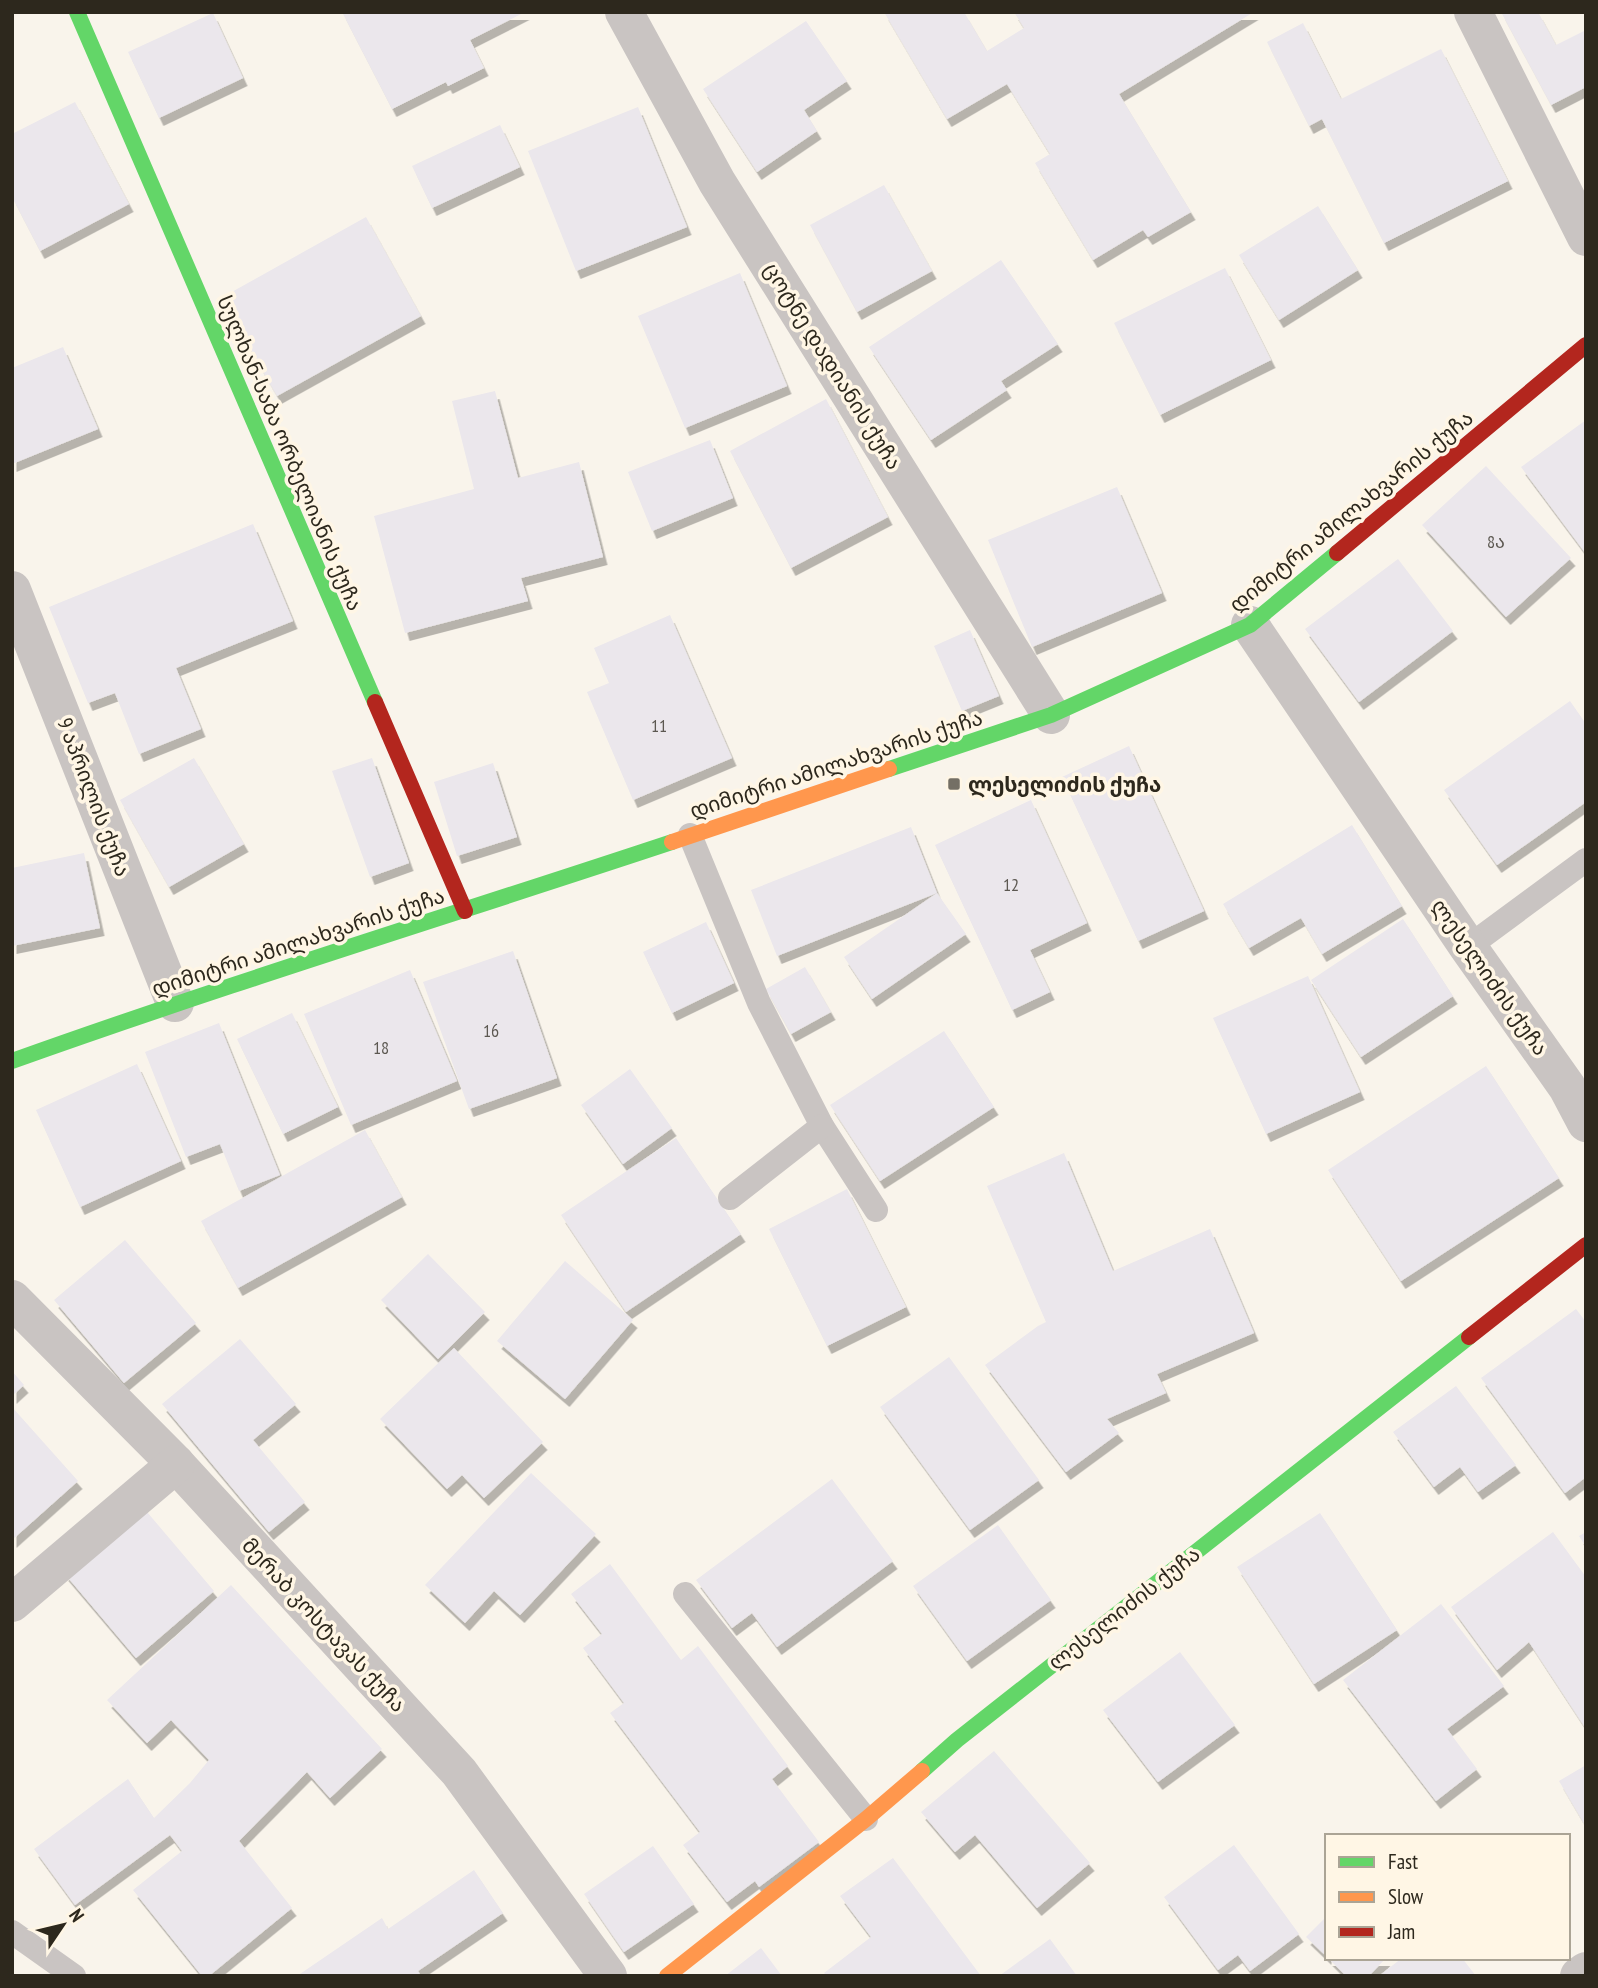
<svg xmlns="http://www.w3.org/2000/svg" width="1598" height="1988" viewBox="0 0 1598 1988" font-family="'PT Sans Narrow','Noto Sans Georgian',sans-serif">
	<style>
		.building { fill: #ebe7ec; filter: url(#shadow) }
		.lines { fill: none; stroke-linecap: round; stroke-linejoin: round }
		.lane { stroke: #c9c4c2; stroke-width: 24 }
		.street { stroke: #c9c4c2; stroke-width: 38 }
		.fast { stroke: #63d668; stroke-width: 16 }
		.slow { stroke: #ff974d; stroke-width: 16 }
		.jam { stroke: #b3261e; stroke-width: 16 }
		.poi-dot { fill: #746f65; stroke: #fff6e5; stroke-width: 2.5 }
		.labels { text-anchor: middle; dominant-baseline: central; stroke-width: 7; stroke-linejoin: round; paint-order: stroke }
		.number-label { font-size: 18px; fill: #5c5851 }
		.street-label { font-size: 21px; fill: #2d281d; stroke: #fff6e5 }
		.poi-label { font-size: 21px; font-weight: bold; fill: #2d281d; stroke: #fff6e5; text-anchor: start }
	</style>
	<defs>
		<filter id="shadow"><feDropShadow dx="4.5" dy="8" stdDeviation="0" flood-color="#0004"/></filter>
	</defs>
	<rect width="100%" height="100%" fill="#f9f4eb"/>
	<g class="building">
		<path d="M342 12H525L470 40 484 68 448 86 446 82 392 109Z"/>
		<path d="M884 12H964L987 51 1024 28 1014 12H1254L1119 94 1191 212 1148 237 1143 230 1093 260 1035 163 1050 154 1007 84 947 119Z"/>
		<path d="M1501 12H1538L1556 45 1584 31 1586 35V87L1551 105Z"/>
		<path d="M213 13 243 78 159 118 128 52Z"/>
		<path d="M806 21 847 81 804 110 817 131 757 172 703 89Z"/>
		<path d="M1303 23 1341 99 1441 49 1508 181 1384 243 1322 119 1309 126 1267 42Z"/>
		<path d="M75 102 129 204 40 251 12 197V134Z"/>
		<path d="M638 107 687 227 576 271 528 151Z"/>
		<path d="M500 125 520 167 432 208 412 166Z"/>
		<path d="M884 185 932 271 857 312 810 225Z"/>
		<path d="M1318 206 1358 270 1279 320 1239 255Z"/>
		<path d="M366 217 421 316 277 396 221 298Z"/>
		<path d="M1001 260 1058 344 1001 381 1007 390 931 440 869 347Z"/>
		<path d="M1225 268 1271 360 1160 415 1114 323Z"/>
		<path d="M740 273 787 386 685 428 638 316Z"/>
		<path d="M63 347 98 429 12 464V368Z"/>
		<path d="M495 391 518 478 579 462 603 557 521 578 528 601 405 633 374 516 474 489 452 401Z"/>
		<path d="M826 399 888 517 791 568 730 451Z"/>
		<path d="M1586 420V554L1521 467Z"/>
		<path d="M710 440 733 498 652 531 628 472Z"/>
		<path d="M1486 466 1571 558 1506 617 1422 525Z"/>
		<path d="M1117 487 1162 593 1032 647 988 540Z"/>
		<path d="M253 524 293 621 176 668 201 729 139 754 115 693 88 703 49 607Z"/>
		<path d="M1398 559 1453 631 1359 702 1305 629Z"/>
		<path d="M670 615 732 758 633 800 587 692 609 683 594 648Z"/>
		<path d="M970 630 999 696 962 711 934 646Z"/>
		<path d="M1570 701 1586 724V802L1497 865 1444 790Z"/>
		<path d="M1129 746 1204 911 1138 941 1062 777Z"/>
		<path d="M194 758 244 844 169 887 120 800Z"/>
		<path d="M372 758 409 863 370 877 332 771Z"/>
		<path d="M493 763 517 837 457 856 434 782Z"/>
		<path d="M1031 800 1087 923 1030 950 1050 992 1012 1010 935 845Z"/>
		<path d="M1352 825 1402 906 1322 954 1301 918 1249 948 1223 904Z"/>
		<path d="M911 827 937 893 777 956 751 890Z"/>
		<path d="M84 853 100 928 12 946V868Z"/>
		<path d="M937 893 966 934 872 999 844 957Z"/>
		<path d="M1403 919 1453 996 1361 1057 1311 980Z"/>
		<path d="M706 922 734 983 672 1013 643 952Z"/>
		<path d="M513 951 557 1078 469 1109 423 982Z"/>
		<path d="M805 967 831 1012 791 1034 766 989Z"/>
		<path d="M410 970 457 1081 351 1125 304 1014Z"/>
		<path d="M1308 976 1360 1092 1266 1134 1213 1018Z"/>
		<path d="M292 1013 338 1107 283 1134 237 1039Z"/>
		<path d="M219 1023 280 1175 239 1191 220 1144 186 1157 145 1052Z"/>
		<path d="M944 1031 994 1107 880 1181 830 1105Z"/>
		<path d="M137 1064 181 1161 80 1207 36 1110Z"/>
		<path d="M1486 1066 1559 1178 1401 1281 1328 1170Z"/>
		<path d="M630 1069 672 1128 623 1164 581 1105Z"/>
		<path d="M365 1130 402 1197 238 1288 201 1221Z"/>
		<path d="M676 1138 741 1234 626 1312 561 1215Z"/>
		<path d="M1064 1153 1113 1271 1210 1229 1254 1333 1157 1374 1166 1393 1107 1419 1119 1433 1066 1472 985 1365 1038 1326 1046 1322 987 1186Z"/>
		<path d="M847 1189 906 1307 827 1346 769 1229Z"/>
		<path d="M125 1240 196 1323 124 1383 54 1300Z"/>
		<path d="M428 1254 485 1312 438 1359 381 1300Z"/>
		<path d="M565 1261 633 1320 565 1399 497 1341Z"/>
		<path d="M1576 1309 1586 1322V1477L1565 1493 1481 1378Z"/>
		<path d="M240 1339 296 1404 253 1440 305 1502 269 1532 162 1404Z"/>
		<path d="M454 1348 543 1442 484 1498 462 1475 447 1489 380 1419Z"/>
		<path d="M949 1357 1039 1480 970 1530 880 1407Z"/>
		<path d="M12 1371 24 1385 12 1396Z"/>
		<path d="M1456 1386 1516 1465 1478 1492 1460 1467 1434 1487 1393 1432Z"/>
		<path d="M12 1407 78 1481 12 1540Z"/>
		<path d="M531 1473 596 1534 520 1615 494 1591 465 1623 425 1585Z"/>
		<path d="M832 1479 893 1561 777 1647 752 1613 732 1628 696 1580Z"/>
		<path d="M142 1506 214 1591 136 1658 64 1573Z"/>
		<path d="M1320 1513 1397 1630 1314 1684 1237 1567Z"/>
		<path d="M998 1525 1051 1600 967 1661 913 1586Z"/>
		<path d="M1553 1532 1586 1577V1725L1584 1726 1529 1642 1497 1670 1451 1607Z"/>
		<path d="M1586 1532V1547L1579 1536Z"/>
		<path d="M610 1564 681 1660 698 1646 788 1766 772 1779 819 1842 759 1887 755 1881 727 1902 683 1845 700 1832 610 1713 624 1703 583 1648 602 1634 571 1594Z"/>
		<path d="M231 1585 382 1749 330 1798 307 1772 239 1841 292 1908 209 1976H202L133 1890 182 1851 170 1835 75 1905 34 1849 128 1779 154 1818 190 1783 209 1760 171 1720 147 1743 107 1700Z"/>
		<path d="M1441 1604 1504 1686 1447 1729 1477 1769 1436 1801 1343 1680Z"/>
		<path d="M1180 1652 1235 1725 1158 1782 1103 1710Z"/>
		<path d="M994 1751 1090 1863 1037 1908 975 1835 955 1852 921 1812Z"/>
		<path d="M1586 1765V1827L1559 1781Z"/>
		<path d="M1234 1845 1299 1934 1250 1971 1238 1955 1218 1970 1164 1897Z"/>
		<path d="M653 1846 694 1904 624 1952 584 1894Z"/>
		<path d="M893 1858 981 1976H827L824 1973 871 1937 840 1896Z"/>
		<path d="M474 1870 503 1913 418 1971 421 1976H297L382 1918 388 1929Z"/>
		<path d="M1327 1916V1957L1306 1937Z"/>
		<path d="M1050 1939 1077 1976H999Z"/>
		<path d="M761 1948 782 1976H725Z"/>
		<path d="M1328 1958H1386L1369 1976H1346Z"/>
		<path d="M1402 1958H1462L1476 1976H1379Z"/>
	</g>
	<g class="lines">
		<g class="lane">
			<path d="M690 835 759 1003 822 1126 876 1210"/>
			<path d="M1468 947 1586 860"/>
			<path d="M730 1198 822 1126"/>
			<path d="M685 1594 866 1819"/>
			<path d="M12 1932 74 1976"/>
		</g>
		<g class="street">
			<path d="M624 12 717 182 1051 715"/>
			<path d="M1473 12 1586 237"/>
			<path d="M12 590 175 1003"/>
			<path d="M1250 625 1468 947 1567 1087 1586 1123"/>
			<path d="M12 1299 176 1464 459 1772 608 1976"/>
			<path d="M12 1603 176 1464"/>
			<path d="M1579 1976 1586 1971"/>
		</g>
		<g class="fast">
			<path d="M77 12 375 702"/>
			<path d="M889 769 1051 715 1250 625 1337 553"/>
			<path d="M12 1061C230 983 452 915 672 842"/>
			<path d="M922 1771 957 1740 1469 1337"/>
		</g>
		<g class="slow">
			<path d="M672 842 889 769"/>
			<path d="M667 1976 866 1819 922 1771"/>
		</g>
		<g class="jam">
			<path d="M1337 553 1586 345"/>
			<path d="M375 702 465 911"/>
			<path d="M1469 1337 1586 1245"/>
		</g>
	</g>
	<rect class="poi-dot" x="947" y="777" width="14" height="14" rx="3.5"/>
	<g class="labels">
		<g class="number-label">
			<text x="1496" y="541">8ა</text>
			<text x="659" y="725">11</text>
			<text x="1011" y="884">12</text>
			<text x="491" y="1030">16</text>
			<text x="381" y="1047">18</text>
		</g>
		<g class="street-label">
			<text transform="translate(833 366) rotate(58)">ცოტნე დადიანის ქუჩა</text>
			<text transform="translate(290 453) rotate(67)">სულხან-საბა ორბელიანის ქუჩა</text>
			<text transform="translate(1351 511) rotate(-39)">დიმიტრი ამილახვარის ქუჩა</text>
			<text transform="translate(836 764) rotate(-18)">დიმიტრი ამილახვარის ქუჩა</text>
			<text transform="translate(94 797) rotate(69)">9 აპრილის ქუჩა</text>
			<text transform="translate(298 942) rotate(-18)">დიმიტრი ამილახვარის ქუჩა</text>
			<text transform="translate(1490 977) rotate(55)">ლესელიძის ქუჩა</text>
			<text transform="translate(1124 1608) rotate(-38)">ლესელიძის ქუჩა</text>
			<text transform="translate(324 1625) rotate(47)">მერაბ კოსტავას ქუჩა</text>
		</g>
		<g class="poi-label">
			<text x="968" y="784">ლესელიძის ქუჩა</text>
		</g>
	</g>
	<rect width="1598" height="1988" fill="none" stroke="#2d281d" stroke-width="28"/>
	<rect x="1325" y="1834" width="245" height="126" fill="#fff6e5" stroke="#aba495" stroke-width="2"/>
	<rect x="1339" y="1857" width="35" height="10" fill="#63d668" stroke="#aba495" stroke-width="2"/>
	<text x="1388" y="1869" font-size="21" fill="#2d281d">Fast</text>
	<rect x="1339" y="1892" width="35" height="10" fill="#ff974d" stroke="#aba495" stroke-width="2"/>
	<text x="1388" y="1904" font-size="21" fill="#2d281d">Slow</text>
	<rect x="1339" y="1927" width="35" height="10" fill="#b3261e" stroke="#aba495" stroke-width="2"/>
	<text x="1388" y="1939" font-size="21" fill="#2d281d">Jam</text>
	<g transform="translate(63 1925) rotate(55)" stroke="#fff6e5" stroke-width="5" paint-order="stroke">
	<path d="M0-5L12 26L0 18L-12 26Z" fill="#2d281d"/>
	<text y="-10" font-size="19" font-weight="bold" text-anchor="middle" fill="#2d281d">N</text>
	</g>
</svg>
